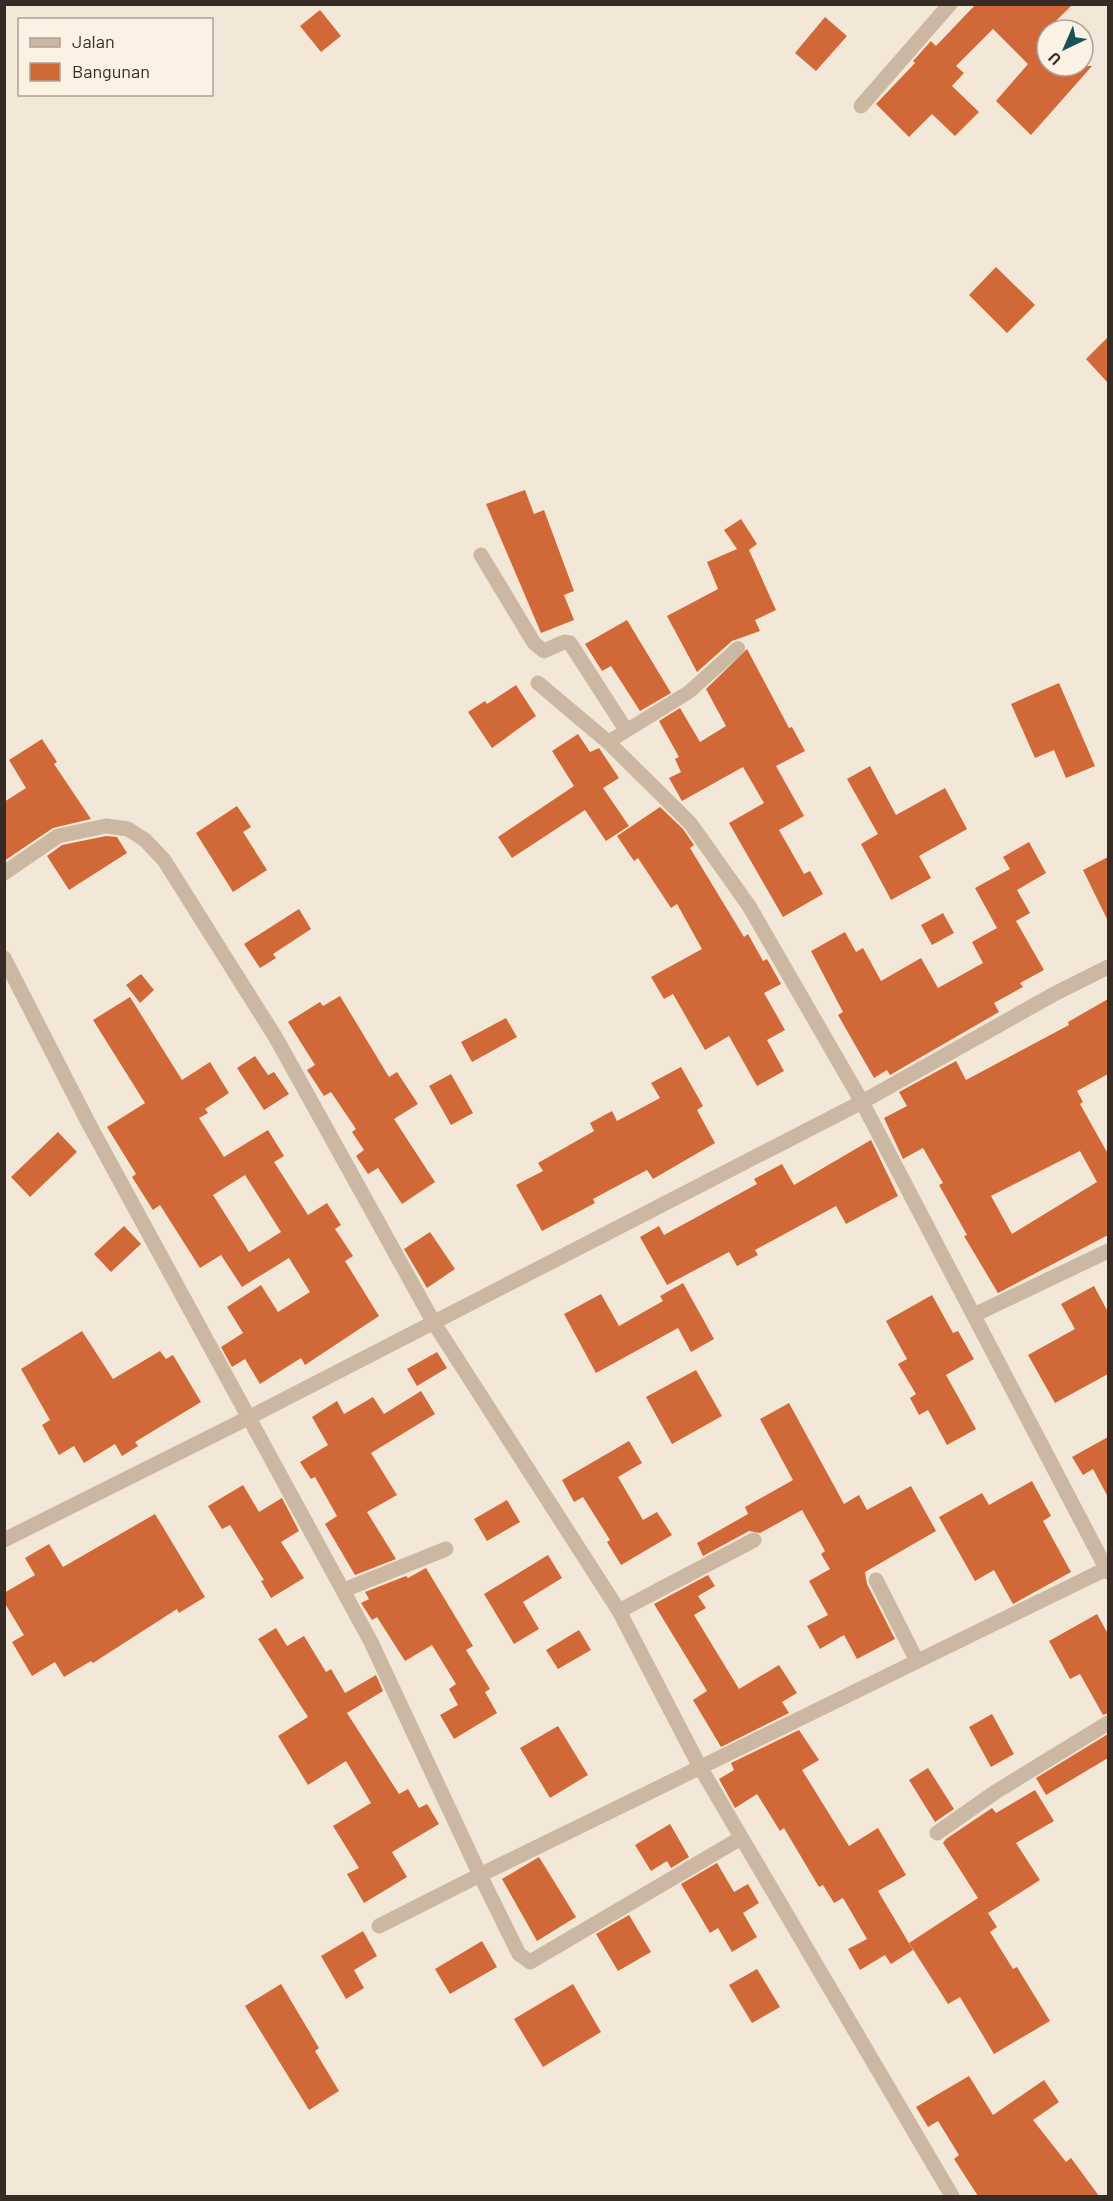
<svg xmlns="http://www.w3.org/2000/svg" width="1113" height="2201" viewBox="0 0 1113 2201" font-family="Barlow,sans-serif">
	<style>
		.building { fill: #d16837; fill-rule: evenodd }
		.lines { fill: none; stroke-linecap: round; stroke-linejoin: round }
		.lane { stroke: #ccb8a2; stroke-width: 14 }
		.street { stroke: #ccb8a2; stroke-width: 15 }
	</style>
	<rect width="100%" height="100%" fill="#f3e8d7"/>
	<g class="building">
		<path d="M976 4H1073L1047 30V66H1092L1031 135 996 101 1028 64 993 29 956 66 964 73 952 86 979 112 955 136 932 114 909 137 876 104 915 63 913 61 931 41 936 46Z"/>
		<path d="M320 10 341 36 321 52 300 26Z"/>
		<path d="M825 17 847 36 816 71 795 53Z"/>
		<path d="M996 267 1035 305 1007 333 969 295Z"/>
		<path d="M1108 337V383L1086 359Z"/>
		<path d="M525 490 534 514 544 510 574 591 564 595 574 620 541 633 486 504Z"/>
		<path d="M741 519 757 544 749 550 776 610 755 620 760 631 732 641 697 672 667 616 718 589 707 562 737 549 724 530Z"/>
		<path d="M627 620 671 693 640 711 611 666 602 671 585 644Z"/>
		<path d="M747 649 789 728 792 727 805 751 776 766 804 816 779 830 804 874 810 871 823 894 783 917 729 823 764 803 743 767 682 801 669 778 681 772 675 759 679 757 659 721 680 708 700 742 726 726 706 689Z"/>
		<path d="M1059 683 1095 766 1066 778 1054 750 1035 758 1011 704Z"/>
		<path d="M516 685 536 716 492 748 468 712 485 701 487 704Z"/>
		<path d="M578 734 590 752 599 748 619 778 603 788 629 826 606 841 585 810 512 858 498 837 574 786 552 751Z"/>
		<path d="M42 739 57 762 54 764 91 819 53 828 4 861V802L26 788 9 760Z"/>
		<path d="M870 766 896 815 945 788 967 829 919 856 931 878 891 900 861 844 878 834 847 779Z"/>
		<path d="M237 806 251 827 243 832 267 870 233 892 196 833Z"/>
		<path d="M660 807 683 829 694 845 690 848 744 937 748 934 763 961 767 959 781 984 764 993 785 1030 767 1040 784 1071 757 1086 729 1036 705 1050 673 994 664 999 651 977 702 949 677 904 671 908 638 858 634 861 617 836Z"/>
		<path d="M106 836 117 837 127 853 69 890 47 856 62 845Z"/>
		<path d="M1029 842 1046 873 1017 890 1030 913 1016 921 1044 970 1020 983 1023 987 994 1003 999 1012 890 1075 887 1070 874 1078 838 1015 843 1012 811 951 845 932 856 952 863 948 881 981 921 958 938 988 983 963 972 942 997 928 975 888 1010 869 1003 857Z"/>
		<path d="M1108 857V921L1083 870Z"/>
		<path d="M299 909 311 929 273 954 276 958 260 968 244 944Z"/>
		<path d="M943 913 954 933 932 945 921 925Z"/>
		<path d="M141 974 154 990 140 1003 126 985Z"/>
		<path d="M340 996 389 1077 397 1072 418 1104 394 1119 435 1182 402 1204 378 1168 368 1174 356 1156 364 1150 352 1132 356 1129 331 1092 324 1096 307 1070 315 1065 288 1022 320 1002 323 1006Z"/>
		<path d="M130 997 182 1080 210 1062 229 1093 205 1109 208 1113 199 1118 224 1157 268 1130 284 1156 274 1162 308 1215 327 1203 341 1225 335 1229 353 1256 345 1261 379 1316 305 1365 301 1358 260 1384 245 1359 232 1367 221 1347 243 1333 227 1307 261 1285 278 1312 310 1292 289 1258 242 1287 221 1255 200 1268 160 1205 153 1210 132 1177 136 1174 107 1127 145 1103 93 1020ZM245 1175 281 1232 249 1252 213 1195Z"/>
		<path d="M1108 999V1074L1077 1091 1083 1102 1080 1104 1108 1154V1235L998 1293 964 1236 967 1235 939 1185 943 1183 923 1148 903 1159 884 1118 907 1106 899 1092 956 1061 966 1080 1069 1025 1068 1022ZM1080 1151 1097 1182 1012 1234 991 1196Z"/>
		<path d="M506 1018 517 1037 472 1062 461 1042Z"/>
		<path d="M255 1056 268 1075 274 1072 289 1094 264 1110 237 1068Z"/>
		<path d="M681 1067 703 1106 697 1110 715 1143 653 1179 647 1170 593 1199 595 1203 542 1231 516 1185 543 1171 538 1163 594 1131 590 1123 612 1111 617 1121 660 1098 651 1083Z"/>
		<path d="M451 1074 473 1113 451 1125 429 1086Z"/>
		<path d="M58 1132 77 1152 30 1197 11 1177Z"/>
		<path d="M871 1140 898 1196 846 1224 836 1206 755 1250 758 1255 737 1266 729 1252 667 1285 640 1237 659 1226 664 1235 757 1184 754 1179 782 1164 794 1185Z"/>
		<path d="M124 1226 141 1244 111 1272 94 1254Z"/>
		<path d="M430 1232 455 1269 427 1288 404 1249Z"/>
		<path d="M683 1283 714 1339 691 1352 678 1328 596 1373 564 1314 601 1294 619 1326 663 1301 660 1296Z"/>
		<path d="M1094 1286 1108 1312V1374L1055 1403 1028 1355 1075 1329 1061 1304Z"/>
		<path d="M932 1295 953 1333 958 1331 974 1359 946 1375 976 1429 947 1445 928 1410 919 1415 910 1398 916 1394 898 1364 907 1359 886 1321Z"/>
		<path d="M82 1331 113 1379 160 1351 166 1359 173 1355 201 1402 135 1442 138 1446 122 1456 115 1444 84 1463 74 1446 59 1455 42 1425 50 1420 21 1369Z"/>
		<path d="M437 1352 447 1368 417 1386 407 1369Z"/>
		<path d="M696 1370 722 1416 672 1444 646 1397Z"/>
		<path d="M421 1391 435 1414 371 1453 397 1495 367 1512 396 1559 355 1575 325 1524 337 1516 315 1477 311 1479 300 1462 328 1445 312 1417 337 1401 344 1414 373 1397 384 1414Z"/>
		<path d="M789 1403 844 1504 859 1495 867 1510 911 1486 936 1531 865 1572 867 1584 895 1639 857 1659 844 1635 820 1649 807 1626 828 1615 809 1581 830 1569 821 1554 825 1551 802 1510 760 1533 749 1531 703 1556 697 1543 748 1514 745 1507 793 1480 760 1419Z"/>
		<path d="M1108 1437V1497L1093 1469 1083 1475 1072 1457Z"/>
		<path d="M629 1441 642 1463 618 1477 643 1520 657 1512 672 1535 621 1565 607 1542 610 1540 583 1497 574 1502 562 1480Z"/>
		<path d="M1032 1481 1051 1516 1043 1521 1071 1572 1013 1604 994 1570 975 1581 939 1517 982 1493 989 1505Z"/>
		<path d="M243 1485 259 1512 282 1498 299 1531 281 1542 304 1578 271 1598 261 1581 264 1580 230 1525 222 1529 208 1506Z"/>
		<path d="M507 1500 520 1522 487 1541 474 1519Z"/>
		<path d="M155 1514 205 1597 179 1613 177 1609 93 1663 91 1661 64 1677 55 1662 32 1676 12 1642 24 1635 4 1602V1593L35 1575 25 1558 49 1544 63 1567Z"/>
		<path d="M548 1555 562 1578 523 1602 539 1629 514 1644 484 1594Z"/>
		<path d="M426 1568 473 1646 466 1650 490 1689 485 1692 497 1713 454 1739 440 1715 458 1705 449 1689 456 1684 432 1645 405 1661 377 1617 372 1620 361 1603 369 1599 365 1592 406 1576 408 1578Z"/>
		<path d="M708 1575 715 1586 698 1596 706 1608 694 1615 739 1689 779 1665 797 1693 782 1702 789 1713 721 1747 693 1700 707 1691 654 1604Z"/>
		<path d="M1097 1614 1108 1634V1713L1103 1715 1080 1674 1070 1679 1049 1641Z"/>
		<path d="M276 1628 287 1646 304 1636 326 1672 331 1669 345 1693 376 1675 383 1691 347 1713 399 1794 408 1789 419 1808 427 1804 439 1824 392 1852 407 1877 364 1903 347 1874 359 1868 333 1826 371 1803 346 1761 308 1785 278 1736 308 1717 258 1639Z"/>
		<path d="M579 1630 591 1650 558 1669 546 1650Z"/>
		<path d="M992 1714 1014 1754 991 1767 969 1727Z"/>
		<path d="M558 1726 588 1775 550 1798 520 1748Z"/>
		<path d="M799 1730 819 1760 802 1770 849 1846 878 1828 906 1875 878 1891 913 1950 891 1964 885 1955 860 1970 848 1949 867 1939 843 1898 834 1903 823 1885 819 1887 784 1828 780 1831 757 1794 735 1808 719 1779 734 1770 731 1763Z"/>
		<path d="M1108 1734V1758L1046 1795 1036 1778Z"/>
		<path d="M928 1768 954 1809 935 1822 909 1780Z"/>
		<path d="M1035 1790 1054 1821 1016 1843 1040 1880 988 1913 997 1927 990 1932 1013 1969 1017 1967 1050 2021 994 2054 960 1997 948 2004 909 1943 978 1898 943 1843 946 1839 992 1808 996 1813Z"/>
		<path d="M670 1824 689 1857 671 1868 667 1861 651 1871 635 1845Z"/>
		<path d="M539 1857 576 1917 537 1941 502 1879Z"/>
		<path d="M717 1863 734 1892 748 1884 759 1903 743 1913 757 1937 732 1952 718 1928 710 1933 681 1884Z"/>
		<path d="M629 1915 651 1952 618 1971 596 1934Z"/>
		<path d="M363 1931 377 1956 354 1970 364 1988 346 1999 321 1956Z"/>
		<path d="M482 1941 497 1967 450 1994 435 1969Z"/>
		<path d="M757 1969 780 2007 752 2023 729 1985Z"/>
		<path d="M281 1984 319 2048 315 2051 339 2091 309 2110 245 2006Z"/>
		<path d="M573 1984 601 2032 543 2067 514 2019Z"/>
		<path d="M969 2076 993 2115 1044 2080 1059 2102 1033 2120 1066 2162 1071 2158 1099 2196H978L954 2159 959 2155 938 2121 928 2127 916 2107Z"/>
	</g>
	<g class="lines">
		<path class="lane" d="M608 742 689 692 738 648"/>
		<g class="street">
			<path d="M861 106 950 4"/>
			<path d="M481 555 534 643 544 651 564 642 570 643 626 730"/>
			<path d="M538 683 608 742 690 823 749 906 862 1102 1108 1572"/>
			<path d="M4 873 58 836 106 826 128 829 145 840 164 860 276 1038 434 1323 619 1611 700 1767 952 2196"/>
			<path d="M4 958 89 1124 371 1642 480 1875 1108 1568"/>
			<path d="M974 1315 1108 1251"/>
			<path d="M4 1540 248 1418 862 1102 1056 993 1108 967"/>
			<path d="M876 1580 917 1661"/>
			<path d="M344 1590 446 1549"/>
			<path d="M619 1611 754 1540"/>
			<path d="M937 1833 997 1791 1108 1723"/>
			<path d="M379 1926 480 1875 519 1954 530 1962 741 1838"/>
		</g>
	</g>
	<rect width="1113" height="2201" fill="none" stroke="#362c25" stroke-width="12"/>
	<rect x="18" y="18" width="195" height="78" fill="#fbf2e4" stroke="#aca398" stroke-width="1.5"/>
	<rect x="30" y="38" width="30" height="9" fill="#ccb8a2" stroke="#aca398" stroke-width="1.5"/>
	<text x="72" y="48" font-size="18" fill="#362c25">Jalan</text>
	<rect x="30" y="63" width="30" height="18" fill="#d16837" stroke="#aca398" stroke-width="1.5"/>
	<text x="72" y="78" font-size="18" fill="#362c25">Bangunan</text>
	<g transform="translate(1065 48) rotate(224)"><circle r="28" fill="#fbf2e4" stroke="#aca398" stroke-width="1.5"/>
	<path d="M0-4.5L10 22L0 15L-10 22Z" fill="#17515b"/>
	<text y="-9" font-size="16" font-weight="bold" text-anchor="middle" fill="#362c25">U</text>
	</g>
</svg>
